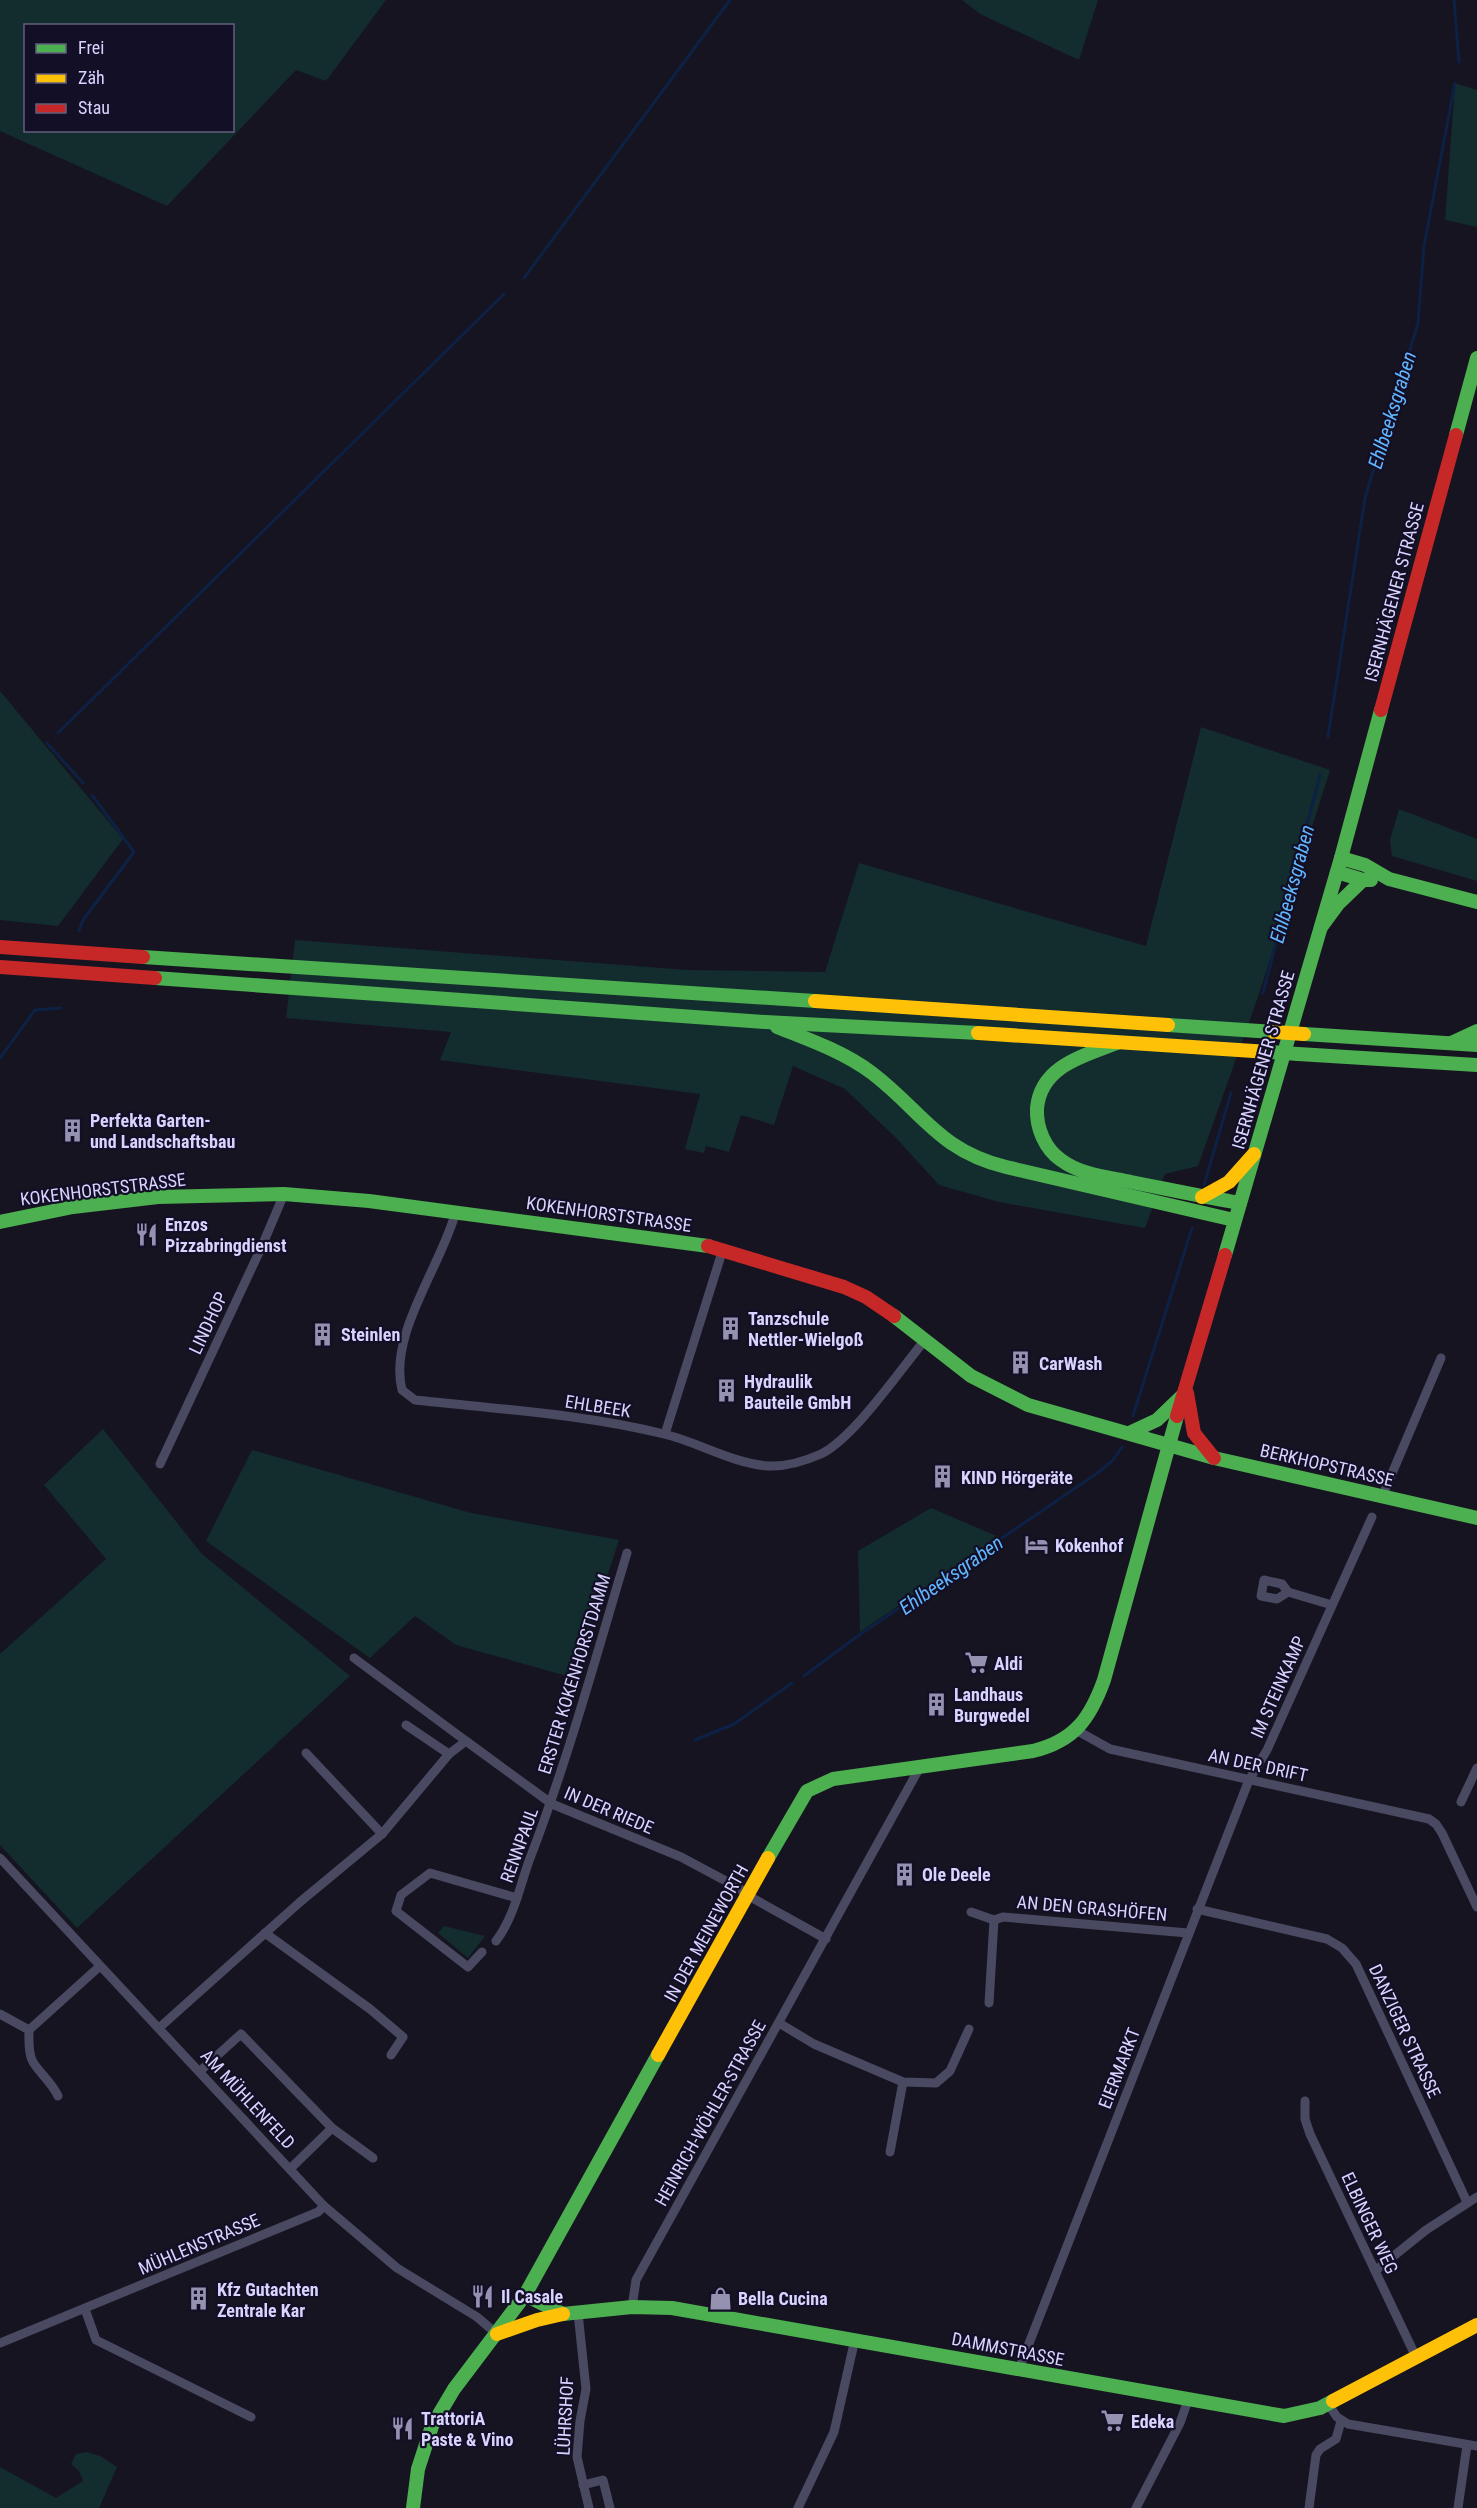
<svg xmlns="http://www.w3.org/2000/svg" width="1477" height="2508" viewBox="0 0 1477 2508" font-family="'Roboto Condensed',sans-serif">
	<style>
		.green { fill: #132c2d; fill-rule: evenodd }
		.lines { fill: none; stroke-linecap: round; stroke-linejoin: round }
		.stream { stroke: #0d2144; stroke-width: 3 }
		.street { stroke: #4a4962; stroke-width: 9 }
		.fast { stroke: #4caf50; stroke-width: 14 }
		.slow { stroke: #ffc107; stroke-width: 14 }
		.jam { stroke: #c62828; stroke-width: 14 }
		.fast-bridge { stroke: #4caf50; stroke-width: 14 }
		.slow-bridge { stroke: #ffc107; stroke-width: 14 }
		.labels { text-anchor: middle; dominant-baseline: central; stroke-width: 4.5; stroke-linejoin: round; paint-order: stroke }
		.street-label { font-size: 18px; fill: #d9d4ff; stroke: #130f26 }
		.poi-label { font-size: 18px; font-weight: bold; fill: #d9d4ff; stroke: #130f26; text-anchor: start }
		.water-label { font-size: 20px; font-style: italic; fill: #62b6ff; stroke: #130f26 }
	</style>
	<rect width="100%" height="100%" fill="#161421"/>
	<g class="green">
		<path d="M0 0H386L326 81 296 70 167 206 0 131ZM26 26H232V130H26Z"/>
		<path d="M962 0H1098L1079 60 980 14Z"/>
		<path d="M1455 83 1477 90V227L1445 220Z"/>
		<path d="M0 691 123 839 58 926 0 920Z"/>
		<path d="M1201 727 1330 770 1259 994 1198 1166 1165 1174 1145 1228 999 1202 939 1185 897 1139 845 1089 793 1066 774 1125 741 1115 729 1152 706 1146 704 1153 685 1149 700 1094 440 1060 451 1032 286 1018 295 940 688 970 825 972 859 863 1146 946Z"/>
		<path d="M1399 809 1477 839V881L1392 856 1390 840Z"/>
		<path d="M103 1429 201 1553 350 1676 77 1928 0 1845V1654L106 1559 44 1485Z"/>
		<path d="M252 1450 471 1513 619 1540 574 1678 456 1645 415 1616 370 1658 206 1541Z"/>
		<path d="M931 1508 999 1537 860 1632 858 1551Z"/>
		<path d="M444 1926 485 1936 468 1958 438 1933Z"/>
		<path d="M87 2452 100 2456 117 2467 99 2508H0V2467L56 2498 83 2481 79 2471 71 2464 76 2454Z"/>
	</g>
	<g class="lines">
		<g class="stream">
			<path d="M1454 0 1459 62"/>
			<path d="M524 278 730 0"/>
			<path d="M58 733 504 294"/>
			<path d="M1328 737 1365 498 1418 323 1424 246 1455 83"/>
			<path d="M47 743 83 783"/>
			<path d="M79 931 83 920 134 852 92 795"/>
			<path d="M1263 993 1320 775"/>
			<path d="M0 1058 35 1010 61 1008"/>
			<path d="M1204 1185 1231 1093"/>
			<path d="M1133 1416 1192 1228"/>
			<path d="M804 1676 855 1638 1099 1472 1113 1460 1122 1447"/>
			<path d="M695 1740 734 1724 792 1683"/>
		</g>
		<g class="street">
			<path d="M456 1211C442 1265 388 1334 402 1390L415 1400C498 1409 583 1414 664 1434 698 1442 731 1463 768 1466 786 1467 805 1461 821 1454 854 1438 900 1370 925 1340"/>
			<path d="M665 1434 723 1249"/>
			<path d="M160 1464 262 1246 284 1194"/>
			<path d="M1382 1497 1441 1358"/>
			<path d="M1288 1592 1277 1599 1261 1596 1264 1580 1282 1584 1288 1592 1332 1605"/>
			<path d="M354 1658 466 1741"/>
			<path d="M406 1725 449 1754 466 1741 552 1804 681 1857 739 1888 747 1895 826 1939"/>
			<path d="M1076 1730 1110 1749 1429 1819 1436 1824 1442 1833 1477 1907"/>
			<path d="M306 1753 382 1834"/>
			<path d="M1461 1802 1477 1768"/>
			<path d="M0 1858 324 2206 397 2268 477 2317 497 2334"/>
			<path d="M1197 1909 1327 1939 1342 1948 1356 1964 1467 2202"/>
			<path d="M971 1912 994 1920"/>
			<path d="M265 1933 370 2009 403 2037 391 2055"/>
			<path d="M496 1941C514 1917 519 1889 529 1861 568 1760 596 1656 627 1553"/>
			<path d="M482 1952 468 1967 396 1911 401 1895 430 1873 517 1898"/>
			<path d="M989 2003 994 1920 1003 1917 1188 1933"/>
			<path d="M0 2014 29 2030C29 2040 28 2051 32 2060 37 2071 51 2081 58 2096"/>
			<path d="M779 2023 814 2044 903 2082 936 2083 950 2071 969 2029"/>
			<path d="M159 2028 300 1902 382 1834 449 1754"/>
			<path d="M29 2030 100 1966"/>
			<path d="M200 2071 241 2034 332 2128 290 2169"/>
			<path d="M1305 2101V2119L1310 2134 1416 2357"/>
			<path d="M332 2128 373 2158"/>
			<path d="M890 2152 903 2082"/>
			<path d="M1375 2271 1426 2230 1477 2197"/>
			<path d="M632 2307 636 2280 920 1767"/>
			<path d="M85 2309 96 2340 251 2417"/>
			<path d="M578 2313 586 2389 580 2421 577 2457 589 2508"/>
			<path d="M0 2343 318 2212 324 2206"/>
			<path d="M1019 2369 1249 1780 1267 1750 1372 1517"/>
			<path d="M1328 2404 1337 2417 1348 2424 1477 2446"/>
			<path d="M583 2485 603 2480 610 2508"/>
			<path d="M798 2508 834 2432 855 2339"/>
			<path d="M1136 2508 1180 2423 1188 2400"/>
			<path d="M1309 2508 1316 2455 1320 2449 1336 2439 1341 2421"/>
			<path d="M1458 2508 1467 2445"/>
		</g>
		<g class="fast">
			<path d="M1456 435 1477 358"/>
			<path d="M1341 858 1365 865 1389 879 1477 902"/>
			<path d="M1337 872 1363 880H1371"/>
			<path d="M1321 927 1338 904 1363 880"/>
			<path d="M143 957 815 1001"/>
			<path d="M155 978 765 1022 978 1033"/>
			<path d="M1168 1025 1274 1032"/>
			<path d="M777 1027C810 1040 844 1052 872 1073 923 1112 938 1150 1006 1167L1234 1220"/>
			<path d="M1304 1034 1477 1045"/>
			<path d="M1117 1043C1083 1056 1041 1066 1037 1108 1036 1128 1045 1149 1061 1160 1081 1175 1108 1177 1131 1182 1167 1189 1204 1197 1240 1203"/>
			<path d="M1451 1043 1477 1031"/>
			<path d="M1298 1054 1477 1065"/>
			<path d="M0 1222 73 1207 158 1197 284 1194 369 1201 708 1246"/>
			<path d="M1225 1255 1341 858 1381 710"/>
			<path d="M894 1316 971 1376 1028 1405 1214 1458 1477 1518"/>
			<path d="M1129 1433 1157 1420 1182 1396"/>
			<path d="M768 1858 807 1791 833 1779 1033 1751C1074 1741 1090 1719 1104 1680L1177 1416"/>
			<path d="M525 2295 563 2314 632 2307 672 2308 1284 2416 1320 2408 1333 2401"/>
			<path d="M413 2508 418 2469 432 2426 454 2389 525 2295 658 2055"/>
		</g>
		<g class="slow">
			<path d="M815 1001 1168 1025"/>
			<path d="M978 1033 1269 1052"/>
			<path d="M1202 1197 1229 1182 1254 1154"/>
			<path d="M658 2055 768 1858"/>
			<path d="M497 2334 537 2320 563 2314"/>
			<path d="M1333 2401 1477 2325"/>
		</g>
		<g class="jam">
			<path d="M1381 710 1456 435"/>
			<path d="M0 947 143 957"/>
			<path d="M0 967 155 978"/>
			<path d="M708 1246 844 1287 866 1297 894 1316"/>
			<path d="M1187 1393 1194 1433 1214 1458"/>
			<path d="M1177 1416 1225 1255"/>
		</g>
		<path class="fast-bridge" d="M1269 1052 1298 1054"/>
		<path class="slow-bridge" d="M1274 1032 1304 1034"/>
	</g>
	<defs>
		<symbol id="building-bare" viewBox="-9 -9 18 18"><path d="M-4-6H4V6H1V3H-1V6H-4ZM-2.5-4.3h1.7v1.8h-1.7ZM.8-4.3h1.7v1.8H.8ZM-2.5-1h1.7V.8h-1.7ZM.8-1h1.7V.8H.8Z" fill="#9591b1" stroke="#130f26" stroke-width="2.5" paint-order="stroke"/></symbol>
		<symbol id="restaurant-bare" viewBox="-9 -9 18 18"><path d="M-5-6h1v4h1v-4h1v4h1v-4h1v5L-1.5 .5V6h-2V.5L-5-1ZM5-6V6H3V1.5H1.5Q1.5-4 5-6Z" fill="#9591b1" stroke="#130f26" stroke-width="2.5" paint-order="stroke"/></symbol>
		<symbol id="hotel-bare" viewBox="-9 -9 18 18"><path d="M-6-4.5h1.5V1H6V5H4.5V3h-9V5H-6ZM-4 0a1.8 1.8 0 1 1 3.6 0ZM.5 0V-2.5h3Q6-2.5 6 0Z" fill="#9591b1" stroke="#130f26" stroke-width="2.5" paint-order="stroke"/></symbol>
		<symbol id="supermarket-bare" viewBox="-9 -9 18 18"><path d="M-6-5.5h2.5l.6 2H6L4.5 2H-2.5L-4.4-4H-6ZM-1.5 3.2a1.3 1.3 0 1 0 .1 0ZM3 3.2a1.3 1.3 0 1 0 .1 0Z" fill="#9591b1" stroke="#130f26" stroke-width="2.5" paint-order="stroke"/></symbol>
		<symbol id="shop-bare" viewBox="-9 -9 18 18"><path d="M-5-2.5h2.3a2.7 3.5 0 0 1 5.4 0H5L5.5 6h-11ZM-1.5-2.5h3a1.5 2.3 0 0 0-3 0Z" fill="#9591b1" stroke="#130f26" stroke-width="2.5" paint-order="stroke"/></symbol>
	</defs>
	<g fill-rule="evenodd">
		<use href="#building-bare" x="56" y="1114" width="33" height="33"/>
		<use href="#restaurant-bare" x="130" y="1218" width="33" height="33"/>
		<use href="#building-bare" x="714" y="1312" width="33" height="33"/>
		<use href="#building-bare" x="306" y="1318" width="33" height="33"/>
		<use href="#building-bare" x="1004" y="1346" width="33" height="33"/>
		<use href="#building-bare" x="710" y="1374" width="33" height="33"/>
		<use href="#building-bare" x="926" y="1460" width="33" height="33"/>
		<use href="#hotel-bare" x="1020" y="1528" width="33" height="33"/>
		<use href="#supermarket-bare" x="960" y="1646" width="33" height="33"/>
		<use href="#building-bare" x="920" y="1688" width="33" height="33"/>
		<use href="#building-bare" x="888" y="1858" width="33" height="33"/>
		<use href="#restaurant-bare" x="466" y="2280" width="33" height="33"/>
		<use href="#shop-bare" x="704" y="2282" width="33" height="33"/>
		<use href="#building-bare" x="182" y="2282" width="33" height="33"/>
		<use href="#supermarket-bare" x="1096" y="2404" width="33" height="33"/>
		<use href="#restaurant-bare" x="386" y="2412" width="33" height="33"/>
	</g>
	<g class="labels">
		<g class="street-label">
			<text transform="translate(1394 592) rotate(-75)">ISERNHÄGENER STRASSE</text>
			<text transform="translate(1263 1060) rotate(-74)">ISERNHÄGENER STRASSE</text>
			<text transform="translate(103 1189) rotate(-7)">KOKENHORSTSTRASSE</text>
			<text transform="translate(609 1214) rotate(8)">KOKENHORSTSTRASSE</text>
			<text transform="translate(208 1323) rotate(-65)">LINDHOP</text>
			<text transform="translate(598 1406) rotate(9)">EHLBEEK</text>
			<text transform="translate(1327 1465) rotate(13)">BERKHOPSTRASSE</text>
			<text transform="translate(574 1674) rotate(-73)">ERSTER KOKENHORSTDAMM</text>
			<text transform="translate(1278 1687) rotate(-66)">IM STEINKAMP</text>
			<text transform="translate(1258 1765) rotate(12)">AN DER DRIFT</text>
			<text transform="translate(609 1810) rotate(23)">IN DER RIEDE</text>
			<text transform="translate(519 1845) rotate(-70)">RENNPAUL</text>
			<text transform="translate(1092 1908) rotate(5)">AN DEN GRASHÖFEN</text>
			<text transform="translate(706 1933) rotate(-61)">IN DER MEINEWORTH</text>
			<text transform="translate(1405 2031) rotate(65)">DANZIGER STRASSE</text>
			<text transform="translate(1119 2068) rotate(-69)">EIERMARKT</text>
			<text transform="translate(248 2099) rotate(47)">AM MÜHLENFELD</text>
			<text transform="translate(710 2113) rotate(-61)">HEINRICH-WÖHLER-STRASSE</text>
			<text transform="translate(1370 2223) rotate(65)">ELBINGER WEG</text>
			<text transform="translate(199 2244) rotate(-23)">MÜHLENSTRASSE</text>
			<text transform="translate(1008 2349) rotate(11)">DAMMSTRASSE</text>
			<text transform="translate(565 2416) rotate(-87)">LÜHRSHOF</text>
		</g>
		<g class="poi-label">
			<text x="90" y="1120">Perfekta Garten-<tspan x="90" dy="21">und Landschaftsbau</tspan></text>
			<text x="165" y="1224">Enzos<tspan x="165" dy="21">Pizzabringdienst</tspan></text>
			<text x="748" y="1318">Tanzschule<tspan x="748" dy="21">Nettler-Wielgoß</tspan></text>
			<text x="341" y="1334">Steinlen</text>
			<text x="1039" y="1363">CarWash</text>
			<text x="744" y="1381">Hydraulik<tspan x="744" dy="21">Bauteile GmbH</tspan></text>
			<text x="961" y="1477">KIND Hörgeräte</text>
			<text x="1055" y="1545">Kokenhof</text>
			<text x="994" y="1663">Aldi</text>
			<text x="954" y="1694">Landhaus<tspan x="954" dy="21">Burgwedel</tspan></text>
			<text x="922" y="1874">Ole Deele</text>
			<text x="217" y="2289">Kfz Gutachten<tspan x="217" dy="21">Zentrale Kar</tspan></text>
			<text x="501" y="2296">Il Casale</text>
			<text x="738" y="2298">Bella Cucina</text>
			<text x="421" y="2418">TrattoriA<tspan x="421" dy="21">Paste &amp; Vino</tspan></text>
			<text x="1131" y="2421">Edeka</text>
		</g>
		<g class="water-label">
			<text transform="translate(1392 410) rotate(-73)">Ehlbeeksgraben</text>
			<text transform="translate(1292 884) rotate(-75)">Ehlbeeksgraben</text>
			<text transform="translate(951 1575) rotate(-35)">Ehlbeeksgraben</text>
		</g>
	</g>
	<rect x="24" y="24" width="210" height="108" fill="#130f26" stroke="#625e7d" stroke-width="1.5"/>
	<rect x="36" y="44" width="30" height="9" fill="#4caf50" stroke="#625e7d" stroke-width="1.5"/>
	<text x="78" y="54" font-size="18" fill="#d9d4ff">Frei</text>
	<rect x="36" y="74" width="30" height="9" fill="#ffc107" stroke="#625e7d" stroke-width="1.5"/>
	<text x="78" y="84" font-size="18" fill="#d9d4ff">Zäh</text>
	<rect x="36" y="104" width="30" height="9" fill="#c62828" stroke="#625e7d" stroke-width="1.5"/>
	<text x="78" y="114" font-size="18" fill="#d9d4ff">Stau</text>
</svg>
